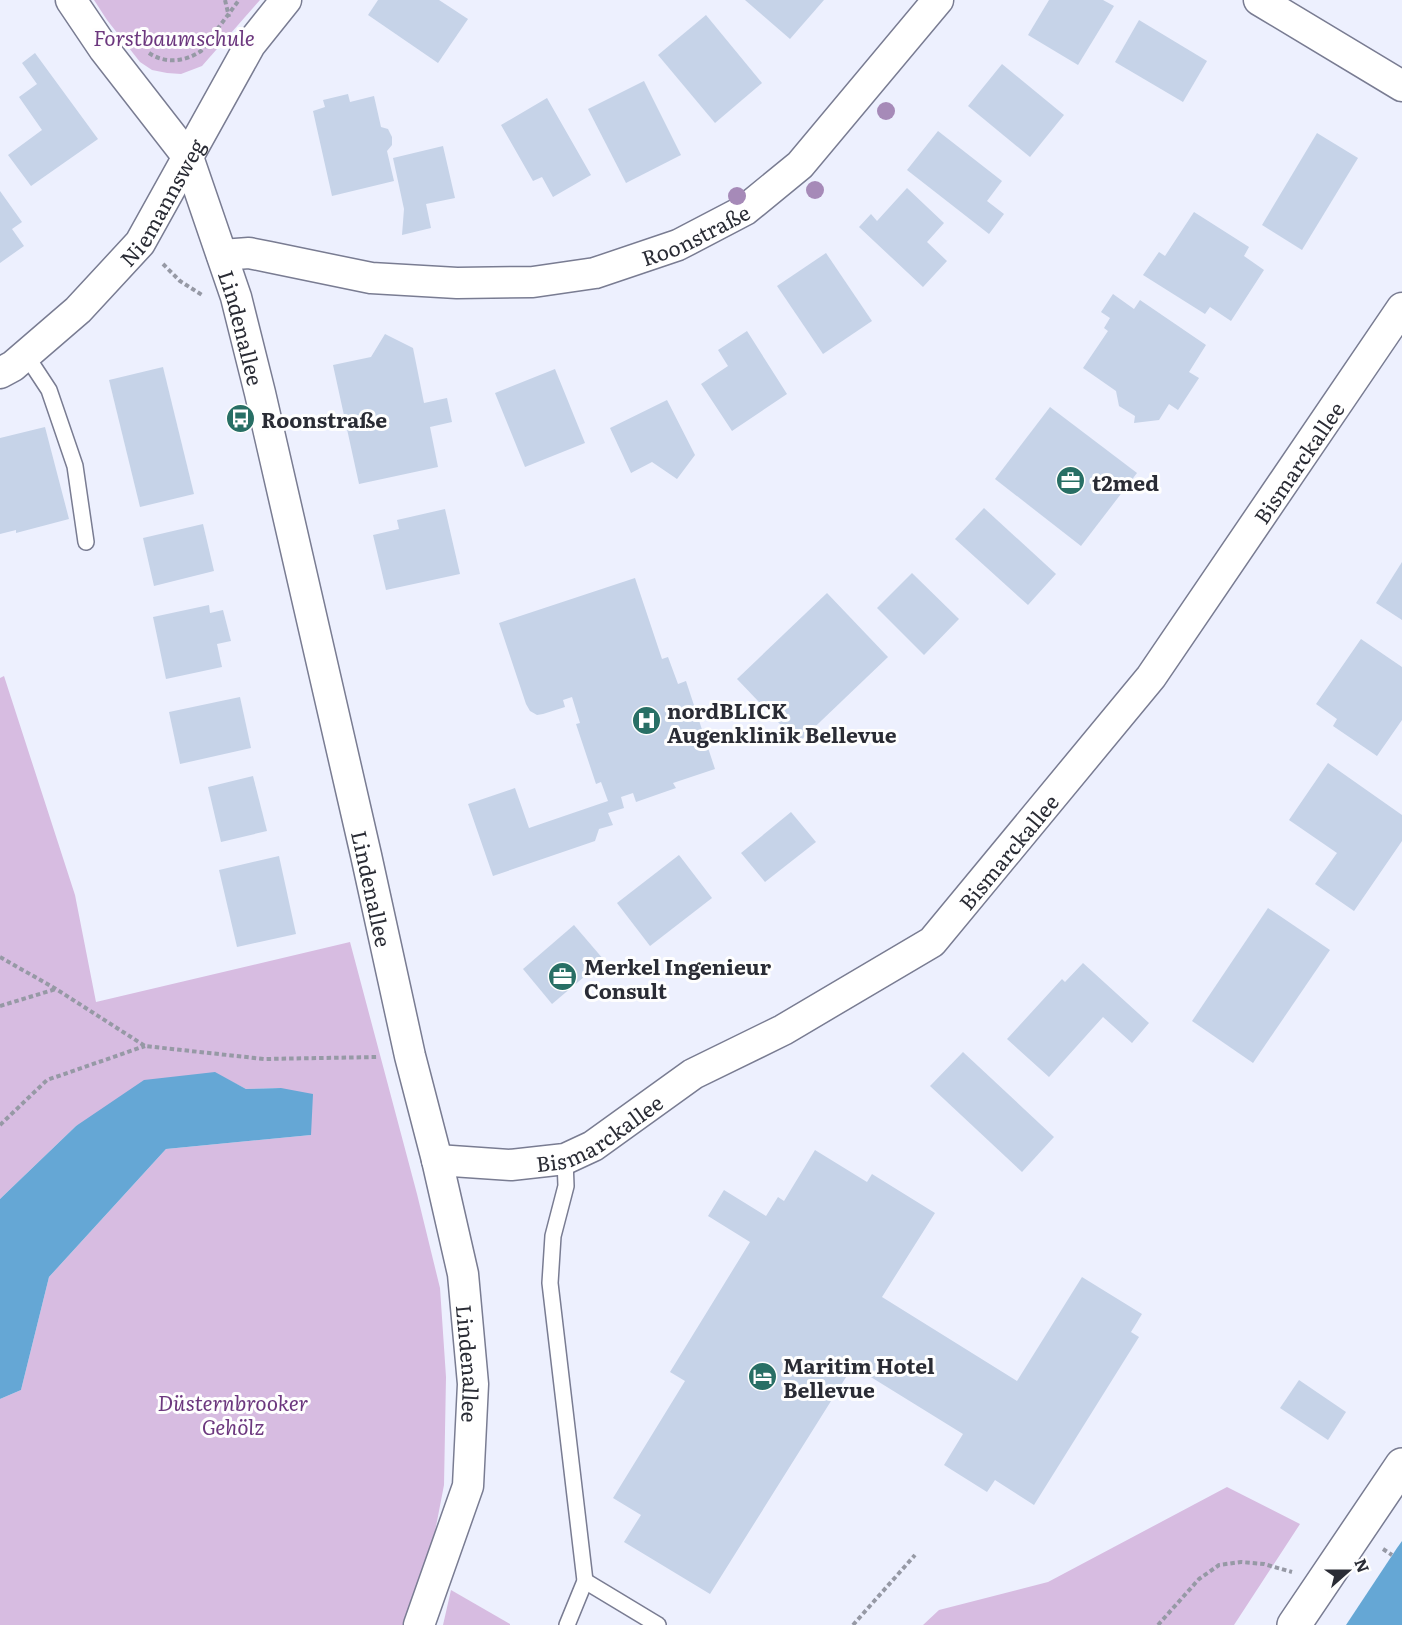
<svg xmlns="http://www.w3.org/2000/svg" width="1402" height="1625" viewBox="0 0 1402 1625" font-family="Literata,serif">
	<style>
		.green { fill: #d7bce1 }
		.water { fill: #65a7d5 }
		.building { fill: #c6d3e8 }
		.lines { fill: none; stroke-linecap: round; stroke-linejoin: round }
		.service-casing { stroke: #797c92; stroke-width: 18 }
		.minor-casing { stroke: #797c92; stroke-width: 33 }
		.tertiary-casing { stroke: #797c92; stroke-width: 36 }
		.path { stroke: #9699a5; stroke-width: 4; stroke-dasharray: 4.5 3; stroke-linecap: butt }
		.service { stroke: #fff; stroke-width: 15 }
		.minor { stroke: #fff; stroke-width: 30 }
		.tertiary { stroke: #fff; stroke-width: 33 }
		.tree { fill: #a68ab8 }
		.labels { text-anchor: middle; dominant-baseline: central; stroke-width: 6; stroke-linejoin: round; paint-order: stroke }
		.park-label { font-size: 21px; font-style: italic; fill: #6c377e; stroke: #fefefe }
		.street-label { font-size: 21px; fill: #2a2c35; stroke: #fefefe }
		.poi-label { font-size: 21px; font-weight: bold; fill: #2a2c35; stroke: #fefefe; text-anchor: start }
	</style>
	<rect width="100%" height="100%" fill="#edf0fe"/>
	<g class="green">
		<path d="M94 0H260L202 66 181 74 167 73 152 70 140 62 107 20Z"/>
		<path d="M4 676 75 895 96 1002 350 942 417 1194 440 1288 446 1377 444 1485 427 1573 408 1625H0V1399L21 1390 49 1277 166 1149 311 1135 281 1088 246 1089 215 1073 76 1126 0 1199V678Z"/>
		<path d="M1227 1487 1300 1524 1234 1625H923L939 1610 1048 1582Z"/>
		<path d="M451 1590 510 1624V1625H443Z"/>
	</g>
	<g class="water">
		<path d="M215 1072 246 1089 281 1088 313 1094 311 1135 166 1149 49 1277 21 1390 0 1399V1199L76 1126 144 1080Z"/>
		<path d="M1402 1541V1625H1346L1397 1548Z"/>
	</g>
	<g class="building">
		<path d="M378 0H439L468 19 438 63 368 15Z"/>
		<path d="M745 0H824L790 39Z"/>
		<path d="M1049 0H1103L1114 6 1078 65 1028 35Z"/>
		<path d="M706 15 762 83 715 123 658 55Z"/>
		<path d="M1139 20 1207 61 1183 102 1115 62Z"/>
		<path d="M35 53 98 139 31 186 8 155 42 130 19 97 37 84 22 63Z"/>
		<path d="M1002 64 1064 115 1030 157 968 106Z"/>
		<path d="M644 81 681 155 626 183 588 109Z"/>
		<path d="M348 94 350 102 374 96 381 127 388 129 392 137V145L387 151 394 181 332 196 313 111 325 107 323 100Z"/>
		<path d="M547 98 591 175 553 197 542 177 533 181 501 125Z"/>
		<path d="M938 131 1002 181 987 201 1004 214 989 234 907 170Z"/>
		<path d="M1317 133 1358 158 1302 250 1262 225Z"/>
		<path d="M443 146 455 198 426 204 431 228 402 235 404 209 393 158Z"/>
		<path d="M907 188 944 223 927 242 947 261 923 287 859 227 871 214 877 221Z"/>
		<path d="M0 191 22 222 12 229 24 246 0 263Z"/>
		<path d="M1194 212 1249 247 1244 256 1264 270 1231 321 1210 307 1205 314 1143 275 1159 252 1165 256Z"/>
		<path d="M826 253 872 321 823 354 777 286Z"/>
		<path d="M1113 294 1134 309 1140 300 1206 345 1189 372 1199 378 1178 410 1169 404 1159 420 1134 423 1135 416 1119 406 1116 391 1083 368 1108 331 1104 328 1110 318 1101 312Z"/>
		<path d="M747 331 787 394 732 431 701 384 728 366 718 350Z"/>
		<path d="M385 334 413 348 424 403 447 398 452 422 430 427 438 467 359 484 333 365 371 357Z"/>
		<path d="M163 367 194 494 140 507 109 380Z"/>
		<path d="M555 369 585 443 525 467 495 393Z"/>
		<path d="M667 400 695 455 677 479 652 462 631 473 610 428Z"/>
		<path d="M1050 407 1137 473 1081 546 995 479Z"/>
		<path d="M45 427 69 519 16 533V530L0 534V438Z"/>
		<path d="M984 508 1056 574 1028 605 955 539Z"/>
		<path d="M445 509 460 574 386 590 373 535 399 529 397 520Z"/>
		<path d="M203 524 214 571 154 586 143 538Z"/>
		<path d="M1402 562V620L1376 603Z"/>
		<path d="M912 573 959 619 924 655 877 608Z"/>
		<path d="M635 578 662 659 668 657 678 684 686 681 715 769 673 783 676 788 636 802 633 793 621 797 624 808 608 813 613 825 599 829 595 841 493 876 468 804 515 788 529 828 608 801 601 782 596 784 576 724 580 723 572 697 563 700 565 707 543 714 537 715 530 711 526 704 499 623Z"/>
		<path d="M827 593 888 657 798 743 737 679Z"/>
		<path d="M209 605 210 613 223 610 231 641 217 644 222 667 166 679 153 617Z"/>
		<path d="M1361 639 1402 667V720L1377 756 1333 726 1337 719 1316 704Z"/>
		<path d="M240 697 251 748 180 764 169 712Z"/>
		<path d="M1328 763 1402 815V841L1354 911 1315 884 1337 853 1289 820Z"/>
		<path d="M253 776 267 831 221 842 208 787Z"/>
		<path d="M791 812 816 842 765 882 741 853Z"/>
		<path d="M679 855 712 898 650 946 617 903Z"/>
		<path d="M279 856 296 934 237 947 219 870Z"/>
		<path d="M1268 908 1330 950 1253 1063 1192 1021Z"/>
		<path d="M574 925 604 960 552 1004 523 969Z"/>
		<path d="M1083 963 1149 1023 1132 1043 1103 1017 1049 1077 1007 1039 1062 979 1065 982Z"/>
		<path d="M963 1052 1054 1137 1022 1172 930 1086Z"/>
		<path d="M815 1150 867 1182 872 1174 935 1213 882 1297 1017 1381 1082 1277 1142 1314 1131 1332 1139 1337 1034 1505 995 1480 987 1492 944 1465 963 1434 853 1366 710 1594 624 1542 641 1515 613 1498 685 1381 670 1372 750 1242 708 1216 724 1190 766 1216 778 1197 784 1201Z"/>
		<path d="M1299 1380 1346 1412 1328 1440 1280 1408Z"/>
	</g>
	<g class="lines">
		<defs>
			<g id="service">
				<path d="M26 355 49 390 75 466 86 542"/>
				<path d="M565 1159 566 1186 553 1236 550 1283 585 1581 567 1625"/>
				<path d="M585 1581 658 1625"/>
			</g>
			<g id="minor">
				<path id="s1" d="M71 0 104 49 188 157 236 297 260 393 366 855 410 1056 437 1160 463 1274 473 1384 468 1486 419 1625"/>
				<path d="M1259 0 1402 86"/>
				<path id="s2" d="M222 255 249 253 269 257 371 278 457 283 533 282 595 273 678 245 745 210 800 165 938 0"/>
				<path id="s3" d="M0 373 13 366 78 310 140 243 250 45 286 0"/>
				<path id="s4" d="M437 1160 511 1165 565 1159 593 1146 693 1074 783 1030 932 942 1151 677 1402 308"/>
			</g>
			<path id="tertiary" d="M1294 1625 1402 1465"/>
		</defs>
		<use href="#service" class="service-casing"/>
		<use href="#minor" class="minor-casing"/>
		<use href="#tertiary" class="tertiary-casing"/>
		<g class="path">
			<path d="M225 0 229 17"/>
			<path d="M149 53C165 64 185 62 201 51L239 0"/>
			<path d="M163 264 180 281 202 295"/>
			<path d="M0 957 56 989 145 1046 264 1059 378 1057"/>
			<path d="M0 1006 56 989"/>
			<path d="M0 1125 47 1080 145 1046"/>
			<path d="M1383 1549 1392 1555"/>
			<path d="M853 1625 915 1555"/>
			<path d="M1158 1625 1199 1579 1219 1565 1241 1562 1264 1564 1292 1572"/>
		</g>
		<use href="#service" class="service"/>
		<use href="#minor" class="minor"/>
		<use href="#tertiary" class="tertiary"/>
	</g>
	<g class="tree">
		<circle cx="886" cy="111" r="9"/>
		<circle cx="815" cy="190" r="9"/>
		<circle cx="737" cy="196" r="9"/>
	</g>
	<defs>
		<symbol id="bus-disc" viewBox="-11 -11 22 22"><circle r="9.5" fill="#286f65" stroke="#fefefe"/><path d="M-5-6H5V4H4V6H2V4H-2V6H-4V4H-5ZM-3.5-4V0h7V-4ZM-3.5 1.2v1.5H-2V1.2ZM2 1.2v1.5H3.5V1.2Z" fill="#fff"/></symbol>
		<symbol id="office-disc" viewBox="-11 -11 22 22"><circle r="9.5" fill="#286f65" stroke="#fefefe"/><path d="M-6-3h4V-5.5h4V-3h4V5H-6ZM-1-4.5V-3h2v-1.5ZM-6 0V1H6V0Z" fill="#fff"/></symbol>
		<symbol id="hospital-disc" viewBox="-11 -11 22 22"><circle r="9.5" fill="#286f65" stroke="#fefefe"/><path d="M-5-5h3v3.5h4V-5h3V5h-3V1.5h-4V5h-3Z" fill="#fff"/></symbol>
		<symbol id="hotel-disc" viewBox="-11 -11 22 22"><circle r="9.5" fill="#286f65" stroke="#fefefe"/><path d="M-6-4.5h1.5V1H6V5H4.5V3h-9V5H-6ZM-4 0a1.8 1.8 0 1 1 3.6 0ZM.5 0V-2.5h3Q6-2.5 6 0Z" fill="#fff"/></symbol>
	</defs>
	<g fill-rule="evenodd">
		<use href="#bus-disc" x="224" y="402" width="33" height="33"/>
		<use href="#office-disc" x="1054" y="464" width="33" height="33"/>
		<use href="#hospital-disc" x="630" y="704" width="33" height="33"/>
		<use href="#office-disc" x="546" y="960" width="33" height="33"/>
		<use href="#hotel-disc" x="746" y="1360" width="33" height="33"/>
	</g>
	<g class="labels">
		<g class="park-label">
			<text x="174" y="36">Forstbaumschule</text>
			<text x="233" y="1401">Düsternbrooker<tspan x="233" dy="24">Gehölz</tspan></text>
		</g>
		<g class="street-label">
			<text stroke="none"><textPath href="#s3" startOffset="238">Niemannsweg</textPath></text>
			<text stroke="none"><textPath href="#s2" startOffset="484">Roonstraße</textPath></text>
			<text stroke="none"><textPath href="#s1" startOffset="375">Lindenallee</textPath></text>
			<text stroke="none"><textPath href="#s4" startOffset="1160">Bismarckallee</textPath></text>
			<text stroke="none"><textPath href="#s4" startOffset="674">Bismarckallee</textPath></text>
			<text stroke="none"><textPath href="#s1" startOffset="951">Lindenallee</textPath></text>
			<text stroke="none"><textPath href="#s4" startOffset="170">Bismarckallee</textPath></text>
			<text stroke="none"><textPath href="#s1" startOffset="1437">Lindenallee</textPath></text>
		</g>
		<g class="poi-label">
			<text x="261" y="418">Roonstraße</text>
			<text x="1092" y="481">t2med</text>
			<text x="667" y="709">nordBLICK<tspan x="667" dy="24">Augenklinik Bellevue</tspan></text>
			<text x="584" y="965">Merkel Ingenieur<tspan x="584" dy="24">Consult</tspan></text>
			<text x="783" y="1364">Maritim Hotel<tspan x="783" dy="24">Bellevue</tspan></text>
		</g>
	</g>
	<g transform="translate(1348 1571) rotate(69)" stroke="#fefefe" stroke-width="4.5" paint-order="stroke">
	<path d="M0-4.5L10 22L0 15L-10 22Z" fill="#2a2c35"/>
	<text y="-9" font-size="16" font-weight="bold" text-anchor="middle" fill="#2a2c35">N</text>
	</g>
</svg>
